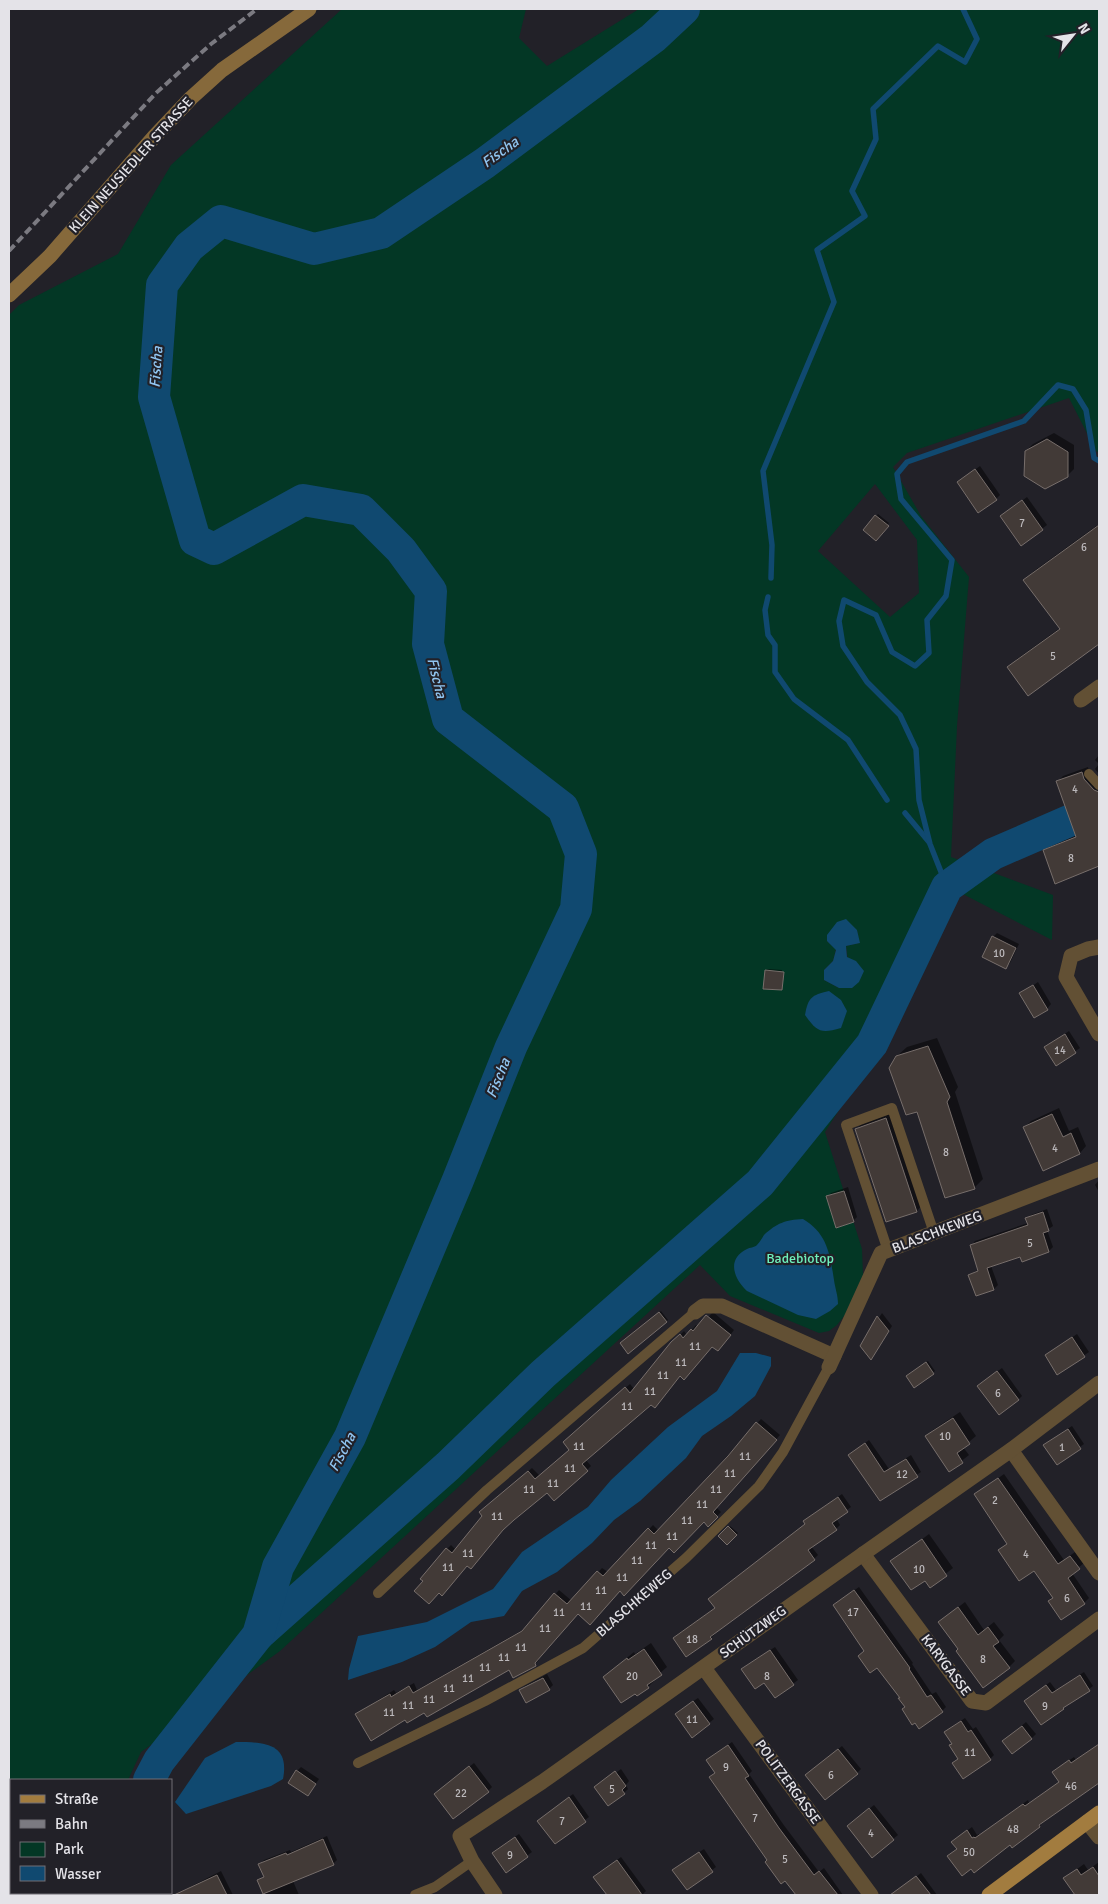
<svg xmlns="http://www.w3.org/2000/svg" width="1108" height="1904" viewBox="0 0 1108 1904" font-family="Signika,sans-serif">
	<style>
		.green { fill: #033725; fill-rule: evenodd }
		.water { fill: #104970 }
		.shadow { fill: #0007 }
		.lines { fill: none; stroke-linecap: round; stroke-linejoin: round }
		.stream { stroke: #104970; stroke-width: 5.5 }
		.river { stroke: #104970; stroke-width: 32 }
		.building { fill: #423a37; stroke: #776e6b }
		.service { stroke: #625034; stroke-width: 10 }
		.minor { stroke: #625034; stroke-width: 15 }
		.secondary { stroke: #86693b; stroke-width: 15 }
		.primary { stroke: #a27c3f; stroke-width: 15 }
		.rail { stroke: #7b7a81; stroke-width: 4; stroke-dasharray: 8 4; stroke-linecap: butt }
		.labels { text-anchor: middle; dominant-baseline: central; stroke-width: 4.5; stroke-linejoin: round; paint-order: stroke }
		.number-label { font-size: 11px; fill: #bcb9bc }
		.street-label { font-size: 14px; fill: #e4e3e8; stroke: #222128 }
		.park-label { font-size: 14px; fill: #6ff0bc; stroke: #222128 }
		.water-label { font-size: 15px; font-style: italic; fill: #90c5f1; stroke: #222128 }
	</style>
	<rect width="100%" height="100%" fill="#222128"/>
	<path class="green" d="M342 9H526L519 38 547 66 639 9H1099V453L1096 451 1069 398 907 453 893 467 921 516 969 577 957 726 951 857 1053 895 1052 940 955 890 872 1058 825 1132 862 1249 863 1275 845 1315 837 1325 829 1331 819 1333 730 1296 700 1265 280 1651 141 1752 128 1780H11V1893H76L75 1895H9V315L19 305 118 254 171 165ZM875 484 917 540 919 593 890 617 818 551ZM857 930 859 943 846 946 852 988H839L824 980V970L833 961 836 949 827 941Z"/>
	<g class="water">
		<path d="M846 919 857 930 860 943 846 946 847 957 856 961 864 971 859 982 852 988H839L824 980V970L833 961 836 950 827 941V935L837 922Z"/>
		<path d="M829 991 841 1000 847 1011 841 1028C821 1034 817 1032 805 1015 808 998 811 995 829 991Z"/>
		<path d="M803 1219C827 1233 830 1254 834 1280 835 1288 838 1295 838 1304L830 1311 816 1319 798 1315 747 1291C734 1279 726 1259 747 1249 750 1247 754 1248 757 1245 760 1242 762 1238 764 1235 777 1223 785 1220 803 1219Z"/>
		<path d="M740 1353H756L771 1357V1366L755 1396 731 1416 702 1436 686 1458 640 1501 614 1520 592 1543 557 1572 522 1591 504 1616 471 1622 435 1647 402 1662 348 1680 349 1669 358 1636 427 1622 493 1589 522 1552 588 1507 611 1480 668 1427 717 1391Z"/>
		<path d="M236 1742C264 1742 290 1743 283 1779L271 1786 186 1814 175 1802 205 1758Z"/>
	</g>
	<g class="shadow">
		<path d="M1054 433 1074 445V469L1067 476 1026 451 1033 444Z"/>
		<path d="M980 466 1000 495 996 499 962 479Z"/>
		<path d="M1027 497 1047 525 1022 544 1002 516Z"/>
		<path d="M878 514 889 523 876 539 864 530Z"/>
		<path d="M1099 524V643L1028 694 1009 668 1017 659 1060 628 1025 580 1034 571Z"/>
		<path d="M1099 755V774L1095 769 1099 764 1095 760Z"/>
		<path d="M1088 767 1089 772 1099 784V865L1056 882 1044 851 1050 845 1076 834 1057 782 1063 776Z"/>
		<path d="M997 933 1019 944 1010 963 1006 967 993 937Z"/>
		<path d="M768 969 782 970 781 989 766 970Z"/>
		<path d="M1038 982 1051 1004 1047 1009 1021 994Z"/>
		<path d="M1069 1031 1080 1048 1056 1064 1046 1047Z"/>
		<path d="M937 1038 958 1087 955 1092 983 1179 974 1188 917 1110 897 1056 907 1047Z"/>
		<path d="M1059 1108 1069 1131 1078 1127 1086 1146 1080 1153 1044 1169 1025 1127 1031 1121Z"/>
		<path d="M893 1113 923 1204 917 1211 856 1129 863 1123Z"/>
		<path d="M1099 1180V1192L1095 1185Z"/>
		<path d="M848 1187 857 1217 853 1221 827 1197 831 1193Z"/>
		<path d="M1047 1209 1053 1226 1047 1230 1053 1247 1049 1251 1021 1256 991 1266 998 1285 994 1289 976 1295 970 1275 979 1269 971 1246 975 1241 1028 1223 1027 1219 1031 1215Z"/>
		<path d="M661 1311 668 1320 629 1352 621 1343Z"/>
		<path d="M713 1312 734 1330 722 1346 713 1345 681 1375 658 1403H651L586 1460 591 1466 587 1470 547 1491 505 1527 467 1564 446 1590 447 1549 451 1545 456 1550 484 1516 485 1508 532 1468 540 1476 571 1449 568 1438 630 1384 634 1389 677 1338 684 1331 687 1335 696 1325 698 1328Z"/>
		<path d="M882 1313 892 1326 871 1358 861 1346Z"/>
		<path d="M1077 1334 1089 1352 1058 1373 1046 1355Z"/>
		<path d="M928 1361 935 1371 914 1386 909 1374Z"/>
		<path d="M1002 1368 1022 1396 1018 1400 983 1382Z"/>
		<path d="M960 1412 976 1436 963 1447 969 1455 950 1470 927 1437 933 1430Z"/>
		<path d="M761 1419 780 1435 716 1507 721 1512 708 1525 704 1521 669 1546 620 1590 578 1612 538 1658 539 1660 535 1664 509 1669 425 1711 406 1719 356 1714 394 1690 396 1693 414 1683 417 1690 526 1628 559 1590 572 1601 602 1568 608 1572 653 1525 659 1531Z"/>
		<path d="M1072 1426 1084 1444 1057 1463 1049 1441Z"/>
		<path d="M869 1440 889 1469 911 1455 921 1472 880 1499 850 1455Z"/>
		<path d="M1004 1474 1064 1560 1075 1552 1084 1563 1072 1573 1089 1598 1084 1603 1050 1601 1054 1597 1034 1569 999 1550 1008 1543 975 1495Z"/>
		<path d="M842 1494 851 1507 836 1518 840 1525 836 1529 811 1546 818 1555 814 1559 714 1632 715 1634 711 1638 678 1634 716 1607 807 1524 805 1521 809 1517Z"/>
		<path d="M730 1526 738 1533 727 1544 720 1536Z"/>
		<path d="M929 1534 953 1568 930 1586 925 1579 892 1562Z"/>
		<path d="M859 1587 913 1663 912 1664 932 1694 936 1692 946 1707 942 1711 906 1707 901 1698 865 1651 839 1601Z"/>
		<path d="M965 1602 984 1630 994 1622 1004 1635 999 1640 1015 1661 1009 1667 959 1649 939 1622Z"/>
		<path d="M651 1643 667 1667 653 1679 654 1681 648 1687 611 1671 634 1652 635 1654Z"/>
		<path d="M775 1647 798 1680 775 1697 765 1681 747 1665Z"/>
		<path d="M1084 1672 1093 1686 1063 1708 1025 1701 1050 1682 1056 1690Z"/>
		<path d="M547 1674 553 1685 549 1689 521 1690 525 1686Z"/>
		<path d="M698 1698 714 1719 692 1736 680 1710Z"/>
		<path d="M965 1718 973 1729 976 1727 994 1755 990 1759 954 1763 959 1758 953 1743 950 1728Z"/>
		<path d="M1026 1722 1036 1734 1032 1738 1004 1741Z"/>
		<path d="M732 1742 752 1771 749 1774 783 1824 819 1872 824 1868 843 1895H798L769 1859 710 1777 716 1772 712 1756Z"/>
		<path d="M1099 1744V1783L1043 1821 1040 1826 1012 1846 1010 1843 972 1867 949 1856 958 1848 957 1838 972 1827 977 1835 979 1834 980 1835 1028 1800 1029 1803 1060 1782 1054 1772 1058 1768 1074 1757 1076 1760Z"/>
		<path d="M842 1746 861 1769 857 1773 811 1771Z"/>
		<path d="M474 1763 492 1787 488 1791 435 1794Z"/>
		<path d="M301 1767 319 1779 308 1795 297 1771Z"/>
		<path d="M621 1769 629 1781 626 1785 628 1789 624 1793 599 1785Z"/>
		<path d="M573 1794 589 1817 555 1843 543 1817Z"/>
		<path d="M874 1805 898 1835 872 1856 853 1822Z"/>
		<path d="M519 1834 532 1852 506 1871 497 1849Z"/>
		<path d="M327 1836 337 1860 333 1864 293 1881 299 1895H265L259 1880 264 1876 260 1864 264 1860 290 1850 291 1852Z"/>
		<path d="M704 1849 716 1867 687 1889 678 1866Z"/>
		<path d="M621 1857 646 1891 642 1895H608L595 1877Z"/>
		<path d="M1099 1862V1895H1077L1065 1878 1084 1864 1088 1870Z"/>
		<path d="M221 1871 233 1895H188L186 1891 190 1887Z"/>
		<path d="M921 1873 937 1895H901L898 1891Z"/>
		<path d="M124 1893H160L159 1895H123Z"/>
	</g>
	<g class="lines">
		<g class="stream">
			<path d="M771 578 772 545 763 471 834 302 817 250 865 216 852 191 876 139 873 109 938 46 965 62 977 39 963 9"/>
			<path d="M768 597 765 610 768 635 775 645V672L794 699 848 740 887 800"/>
			<path d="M905 813 929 842"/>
			<path d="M947 887 930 844 919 800 916 749 900 715 867 682 843 646 839 621 844 600 876 615 892 652 915 666 929 653 927 620 946 596 952 560 901 499 897 474 907 462 1024 421 1058 385 1073 389 1086 410 1094 458 1099 461"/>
		</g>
		<g class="river">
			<path d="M258 1635 448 1466 543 1374 760 1183 872 1044 947 887 993 854 1099 808"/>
			<path d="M149 1780 159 1761 258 1635 278 1567 350 1437 458 1180 511 1047 576 909 581 854 563 808 448 719 428 644 431 591 401 550 361 510 303 500 214 549 195 540 154 397 162 285 189 247 221 221 314 249 381 233 485 163 653 38 684 9"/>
			<path d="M90 1895 91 1893"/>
		</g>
	</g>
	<g class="building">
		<path d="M1047 439 1068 452V477L1045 489 1024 476 1025 451Z"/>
		<path d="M975 469 997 500 978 513 957 482Z"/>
		<path d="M1022 500 1043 530 1021 546 1000 516Z"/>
		<path d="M875 515 889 526 876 541 863 530Z"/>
		<path d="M1099 525V644L1028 696 1007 667 1060 629 1023 580Z"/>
		<path d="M1082 772 1084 779 1094 790 1099 792V866L1055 884 1043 850 1076 837 1056 781Z"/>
		<path d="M992 936 1016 948 1006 969 982 957Z"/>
		<path d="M765 970 784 972 782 990 763 989Z"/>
		<path d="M1033 985 1048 1010 1034 1018 1019 993Z"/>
		<path d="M1065 1034 1076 1053 1056 1066 1044 1047Z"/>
		<path d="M928 1046 950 1097 947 1102 975 1189 945 1198 917 1112 906 1115 889 1068 896 1056Z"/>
		<path d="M1052 1114 1063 1137 1071 1133 1080 1154 1043 1171 1023 1127Z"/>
		<path d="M886 1118 917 1212 886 1222 855 1129Z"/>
		<path d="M844 1191 854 1222 836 1228 826 1196Z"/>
		<path d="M1043 1212 1049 1231 1043 1233 1049 1252 1022 1262 1020 1257 987 1268 994 1290 976 1296 968 1275 978 1271 970 1245 1028 1225 1025 1218Z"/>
		<path d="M659 1312 667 1322 628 1354 620 1343Z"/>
		<path d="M706 1315 731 1335 718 1351 712 1347 684 1380 680 1376 655 1408 651 1405 582 1464 588 1471 554 1501 547 1493 514 1520 503 1530 471 1569 467 1566 442 1596 439 1593 429 1604 414 1591 423 1581 420 1579 446 1548 452 1553 482 1516 479 1512 528 1471 535 1479 569 1450 563 1442 625 1387 630 1393 671 1342 680 1334 683 1338 691 1329 693 1331Z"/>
		<path d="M877 1316 889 1331 871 1360 860 1346Z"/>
		<path d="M1072 1337 1085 1357 1057 1375 1045 1355Z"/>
		<path d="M926 1362 934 1374 914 1388 906 1376Z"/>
		<path d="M997 1371 1019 1400 999 1415 977 1386Z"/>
		<path d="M953 1418 970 1444 957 1453 963 1463 949 1472 925 1436Z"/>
		<path d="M756 1422 777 1440 713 1512 718 1517 708 1527 704 1522 674 1553 669 1548 624 1596 620 1591 590 1625 578 1614 535 1663 536 1666 513 1678 509 1670 427 1717 424 1713 407 1723 405 1720 371 1741 355 1714 390 1694 391 1697 409 1686 413 1693 522 1631 554 1593 567 1604 597 1571 603 1576 648 1528 654 1534 728 1456Z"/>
		<path d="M1068 1429 1081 1449 1057 1465 1043 1445Z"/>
		<path d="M865 1443 884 1472 906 1459 918 1477 880 1501 848 1455Z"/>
		<path d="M998 1478 1058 1564 1070 1556 1080 1569 1068 1578 1085 1604 1061 1620 1048 1601 1053 1598 1034 1571 1019 1581 998 1550 1007 1544 974 1494Z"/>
		<path d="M838 1497 848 1512 832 1523 837 1530 808 1550 815 1560 710 1637 712 1639 686 1657 673 1638 715 1608 708 1599 805 1524 803 1521Z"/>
		<path d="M728 1526 737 1535 727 1545 718 1536Z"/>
		<path d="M922 1539 947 1576 930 1588 925 1581 911 1590 890 1561Z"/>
		<path d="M854 1590 910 1668 909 1669 927 1697 931 1695 943 1712 919 1729 915 1723 912 1725 902 1709 905 1707 898 1698H900L877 1668 870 1673 858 1656 864 1651 833 1605Z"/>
		<path d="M958 1607 978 1635 988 1627 999 1642 993 1646 1010 1668 983 1688 956 1651 958 1649 938 1622Z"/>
		<path d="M644 1649 662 1675 647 1685 649 1688 637 1696 635 1694 621 1703 603 1677 627 1658 628 1660Z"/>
		<path d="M770 1650 794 1685 775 1698 764 1683 755 1689 741 1669Z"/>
		<path d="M1080 1675 1090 1691 1063 1708 1064 1709 1041 1725 1024 1701 1046 1685 1052 1693Z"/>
		<path d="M543 1678 550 1690 526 1703 519 1690Z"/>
		<path d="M693 1701 710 1724 692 1738 675 1714Z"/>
		<path d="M961 1721 968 1732 971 1730 991 1760 963 1779 952 1763 958 1759 949 1745 952 1744 944 1732Z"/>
		<path d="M1022 1726 1032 1739 1012 1754 1002 1741Z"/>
		<path d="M1099 1744V1783L1039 1825 1040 1827 1012 1848 1010 1845 974 1873 971 1869 962 1876 947 1856 957 1849 951 1842 967 1830 972 1838 974 1837 975 1838 1023 1804 1025 1806 1059 1782 1052 1772 1069 1760 1071 1763Z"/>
		<path d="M728 1745 749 1776 745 1778 779 1828 814 1875 819 1871 838 1895H796L785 1881 781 1884 765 1862 767 1860 709 1777 715 1773 706 1760Z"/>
		<path d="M838 1749 858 1774 825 1800 805 1775Z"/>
		<path d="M469 1766 489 1792 453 1819 434 1794Z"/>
		<path d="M296 1770 316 1784 308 1796 288 1783Z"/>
		<path d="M615 1771 626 1786 622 1790 625 1794 608 1806 594 1787Z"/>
		<path d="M569 1797 586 1822 555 1844 537 1821Z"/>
		<path d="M869 1808 894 1840 872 1858 847 1826Z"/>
		<path d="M515 1837 528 1857 506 1873 492 1853Z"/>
		<path d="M323 1839 334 1865 263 1894 257 1880 264 1877 258 1864 286 1853 287 1855Z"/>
		<path d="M699 1852 713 1872 687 1890 672 1870Z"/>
		<path d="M617 1860 638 1889 642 1895H607L593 1877Z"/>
		<path d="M1093 1867 1099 1876V1895H1075L1063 1878 1077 1869 1081 1875Z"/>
		<path d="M217 1875 227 1895H174Z"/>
		<path d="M916 1876 931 1895H890Z"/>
	</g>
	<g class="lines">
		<g class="service">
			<path d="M1089 774 1099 785"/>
			<path d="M888 1251 846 1125 892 1108 934 1233"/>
			<path d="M378 1593 487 1490 695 1312"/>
			<path d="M358 1763 485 1701 583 1648 686 1558 759 1486 783 1452 829 1367"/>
			<path d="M415 1895 435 1887 472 1861"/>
		</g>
		<g class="minor">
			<path d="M1081 700 1099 687"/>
			<path d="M1099 947 1088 949 1071 956 1066 977 1099 1034"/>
			<path d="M695 1312 703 1306H722L834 1356"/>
			<path d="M829 1367 881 1253 1099 1169"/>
			<path d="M1011 1450 1099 1573"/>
			<path d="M863 1554 972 1701 986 1703 1099 1619"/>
			<path d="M704 1668 871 1895"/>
			<path d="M1087 1822 1099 1837"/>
			<path d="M495 1895 472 1861 460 1836 542 1782 863 1554 1011 1450 1099 1383"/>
		</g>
		<path class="secondary" d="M9 295 50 256 154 137 191 98 222 70 309 9"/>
		<path class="primary" d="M989 1895 1099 1813"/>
		<path class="rail" d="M9 251 156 93 211 44 257 9"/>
	</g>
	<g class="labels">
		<g class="number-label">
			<text x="1022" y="523">7</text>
			<text x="1084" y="547">6</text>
			<text x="1053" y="656">5</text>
			<text x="1075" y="789">4</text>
			<text x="1071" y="858">8</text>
			<text x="999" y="953">10</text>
			<text x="1060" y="1050">14</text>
			<text x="1055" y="1148">4</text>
			<text x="946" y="1152">8</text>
			<text x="1030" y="1243">5</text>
			<text x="695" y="1346">11</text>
			<text x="681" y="1362">11</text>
			<text x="663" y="1375">11</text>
			<text x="650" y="1391">11</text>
			<text x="998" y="1393">6</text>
			<text x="627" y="1406">11</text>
			<text x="945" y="1436">10</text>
			<text x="579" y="1446">11</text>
			<text x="1062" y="1447">1</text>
			<text x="745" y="1456">11</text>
			<text x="570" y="1468">11</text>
			<text x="730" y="1473">11</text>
			<text x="902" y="1474">12</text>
			<text x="553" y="1483">11</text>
			<text x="529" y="1489">11</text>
			<text x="716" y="1489">11</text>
			<text x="995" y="1500">2</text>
			<text x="702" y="1504">11</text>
			<text x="497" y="1516">11</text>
			<text x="687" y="1520">11</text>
			<text x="672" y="1536">11</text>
			<text x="651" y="1545">11</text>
			<text x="468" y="1553">11</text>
			<text x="1026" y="1554">4</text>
			<text x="637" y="1560">11</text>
			<text x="448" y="1567">11</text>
			<text x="919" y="1569">10</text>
			<text x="622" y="1577">11</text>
			<text x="601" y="1590">11</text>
			<text x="1067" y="1598">6</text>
			<text x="586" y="1606">11</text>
			<text x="559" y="1612">11</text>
			<text x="853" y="1612">17</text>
			<text x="545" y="1628">11</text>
			<text x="692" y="1639">18</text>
			<text x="521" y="1647">11</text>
			<text x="504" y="1657">11</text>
			<text x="983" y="1659">8</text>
			<text x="485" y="1667">11</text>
			<text x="632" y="1676">20</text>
			<text x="767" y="1676">8</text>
			<text x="468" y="1678">11</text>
			<text x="449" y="1688">11</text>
			<text x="429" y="1699">11</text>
			<text x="408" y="1705">11</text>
			<text x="1045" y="1706">9</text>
			<text x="389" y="1712">11</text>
			<text x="692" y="1719">11</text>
			<text x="970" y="1752">11</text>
			<text x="726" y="1767">9</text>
			<text x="831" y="1775">6</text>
			<text x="1071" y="1786">46</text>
			<text x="612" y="1789">5</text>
			<text x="461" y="1793">22</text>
			<text x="755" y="1818">7</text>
			<text x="562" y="1821">7</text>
			<text x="1013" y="1829">48</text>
			<text x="871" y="1833">4</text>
			<text x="969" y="1852">50</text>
			<text x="510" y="1855">9</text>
			<text x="785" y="1859">5</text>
		</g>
		<g class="street-label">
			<text transform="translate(131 165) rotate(-48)">KLEIN NEUSIEDLER STRASSE</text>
			<text transform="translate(937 1232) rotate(-21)">BLASCHKEWEG</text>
			<text transform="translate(634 1603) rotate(-41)">BLASCHKEWEG</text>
			<text transform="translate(753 1632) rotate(-36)">SCHÜTZWEG</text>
			<text transform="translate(946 1665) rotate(53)">KARYGASSE</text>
			<text transform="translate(788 1782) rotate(54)">POLITZERGASSE</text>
		</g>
		<g class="park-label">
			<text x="800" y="1258">Badebiotop</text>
		</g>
		<g class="water-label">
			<text transform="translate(500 152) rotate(-36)">Fischa</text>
			<text transform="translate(156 367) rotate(-86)">Fischa</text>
			<text transform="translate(437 678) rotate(76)">Fischa</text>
			<text transform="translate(498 1078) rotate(-68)">Fischa</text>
			<text transform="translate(342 1452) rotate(-62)">Fischa</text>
		</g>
	</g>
	<rect width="1108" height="1904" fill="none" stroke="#e4e3e8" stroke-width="20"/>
	<rect x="10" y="1779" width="162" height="115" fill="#222128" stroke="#706f75"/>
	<rect x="20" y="1795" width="25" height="8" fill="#a27c3f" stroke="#706f75"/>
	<text x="55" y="1804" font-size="15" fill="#e4e3e8">Straße</text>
	<rect x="20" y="1820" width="25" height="8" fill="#7b7a81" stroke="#706f75"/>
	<text x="55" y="1829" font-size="15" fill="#e4e3e8">Bahn</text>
	<rect x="20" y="1842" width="25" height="15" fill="#033725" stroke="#706f75"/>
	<text x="55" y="1854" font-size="15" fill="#e4e3e8">Park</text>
	<rect x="20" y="1866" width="25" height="15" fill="#104970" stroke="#706f75"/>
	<text x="55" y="1879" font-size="15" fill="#e4e3e8">Wasser</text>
	<g transform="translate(1073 35) rotate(60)" stroke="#222128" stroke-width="4" paint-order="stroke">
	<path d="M0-4L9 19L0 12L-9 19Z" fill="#e4e3e8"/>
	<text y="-8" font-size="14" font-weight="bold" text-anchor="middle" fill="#e4e3e8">N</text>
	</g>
</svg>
